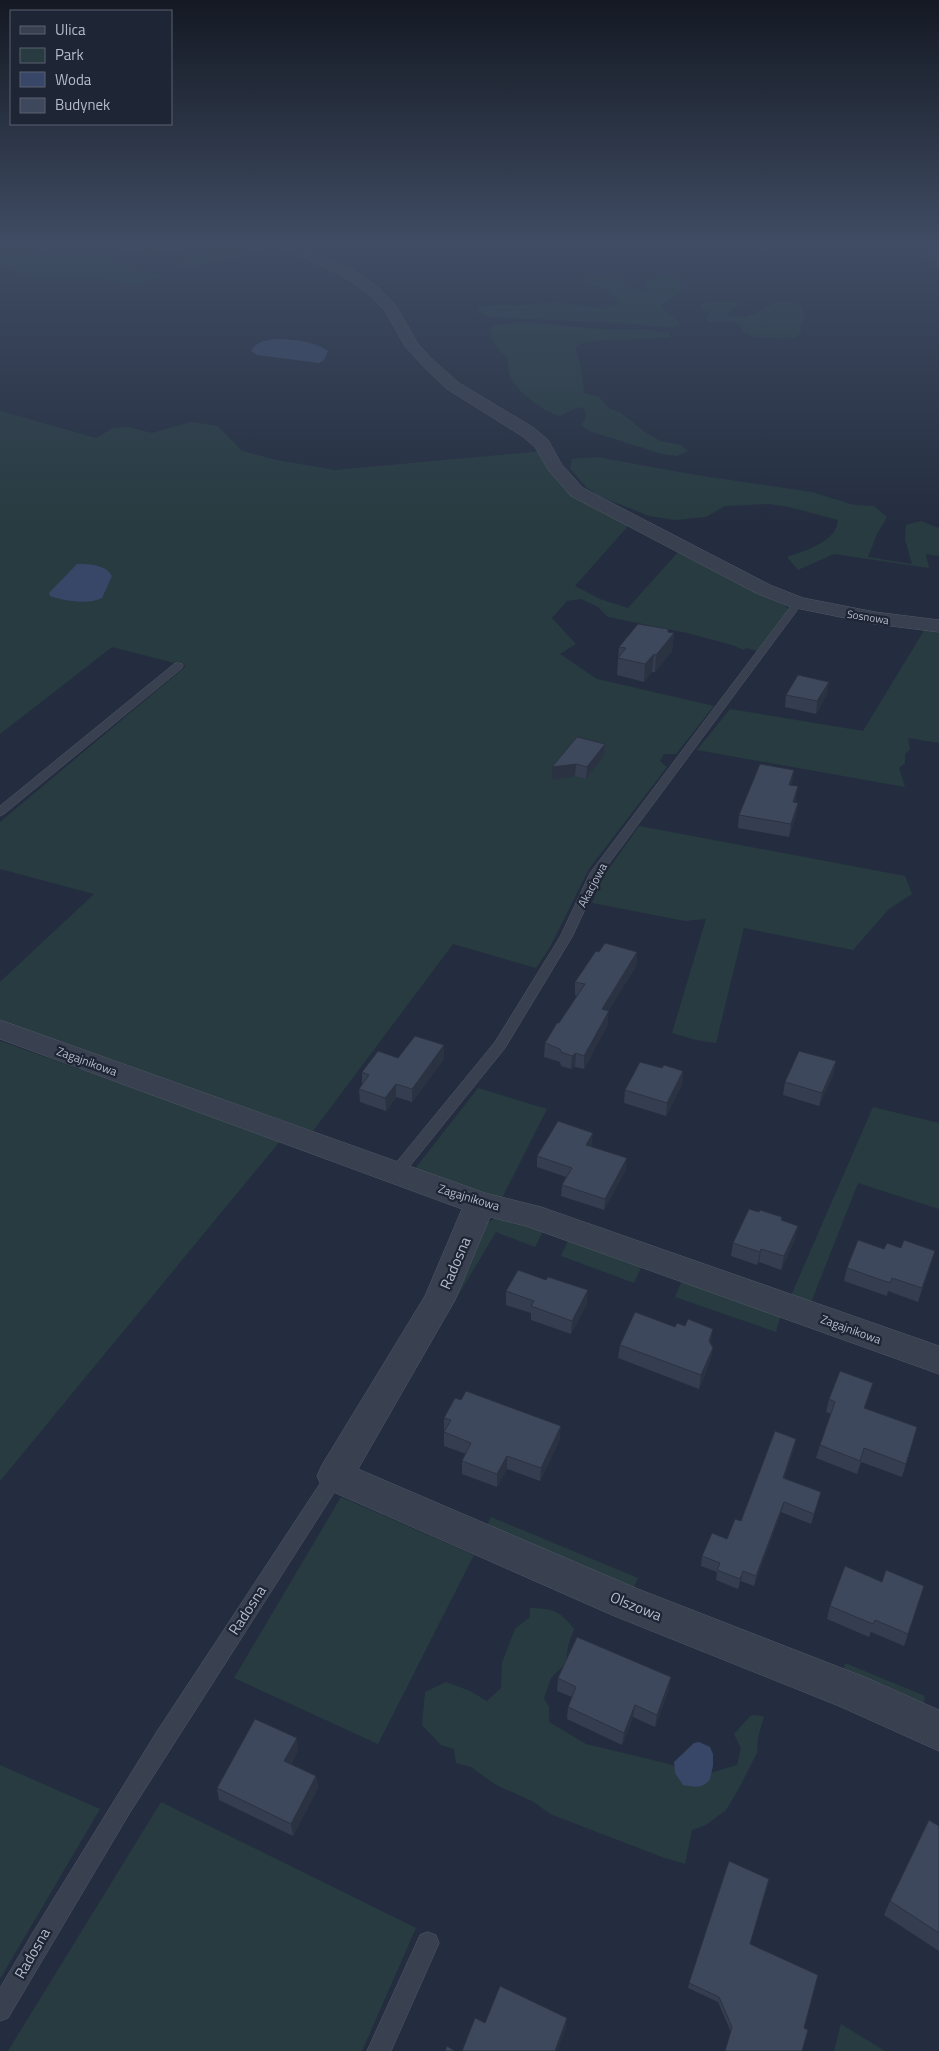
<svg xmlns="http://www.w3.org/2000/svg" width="939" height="2051" viewBox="0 0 939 2051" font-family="'Titillium Web',sans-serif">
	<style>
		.green { fill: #273b40 }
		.water { fill: #384767 }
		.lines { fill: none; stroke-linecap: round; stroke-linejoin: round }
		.service-casing { stroke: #515867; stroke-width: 1 }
		.minor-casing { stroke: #515867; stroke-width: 1 }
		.service { fill: #39404f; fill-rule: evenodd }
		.minor { fill: #39404f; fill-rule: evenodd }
		.wall { fill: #353e50 }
		.shaded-wall { fill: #2b3241 }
		.building { fill: #3e485d; stroke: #2b3241 }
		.labels { text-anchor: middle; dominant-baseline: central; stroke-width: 4.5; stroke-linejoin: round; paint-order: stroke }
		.far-street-label { font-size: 11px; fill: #b5bbca; stroke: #1e2534 }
		.street-label { font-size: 12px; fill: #b5bbca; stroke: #1e2534 }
		.near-street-label { font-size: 15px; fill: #b5bbca; stroke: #1e2534 }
	</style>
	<rect width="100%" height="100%" fill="#242d3f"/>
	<g class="green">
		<path d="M0 240H48L49 247 37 252 36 256 41 257 68 256 107 258 155 273 159 277 139 284H120L98 278 54 279 40 277 16 273 0 266Z"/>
		<path d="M186 240H214V243L206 248 216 250 273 241 278 244C258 251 190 273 175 262L193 254 196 249 191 247 153 255 124 253 123 249 155 242Z"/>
		<path d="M651 275 671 276 680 280 682 291C675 297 665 300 661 307L679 322V325L672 328 620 323 500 318 487 316 478 312 479 308C495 303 509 306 525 305 538 305 551 301 564 303 583 306 602 312 620 302L610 295 608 290 580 281C594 276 612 274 627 281L621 284 640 291 648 290 645 283 657 278Z"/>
		<path d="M715 301H734L740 304 727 314 729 317C734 317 740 318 745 317 768 311 775 292 803 308L805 320 801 324V332L796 338C786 339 751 340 743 332 742 329 741 327 739 324L728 321 709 322 706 319 710 314 701 308V304Z"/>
		<path d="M524 322 602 329 649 330 670 333V338L592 341 580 344 575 348 581 367 584 393 599 397 610 409 621 413 645 432 660 441 681 445 688 451 677 456 662 454 589 431 581 425C586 420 587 416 584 409L578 407 560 416C544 413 514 390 509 373 508 369 508 362 507 357 498 350 490 342 489 330L495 325Z"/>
		<path d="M0 411 96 438 113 428 128 427 152 433 191 422 218 426 242 451 277 460 335 470 544 451 602 508 628 526 575 586 600 599 628 608 678 552 784 605 789 609 757 651 746 648 744 650 732 645 687 633 608 617 598 607 581 599 567 601 552 618 576 644 560 654 597 679 714 706 676 754H664L660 761 667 767 589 869 550 947 536 968 453 944 313 1131 136 1069 0 1024V982L94 894 0 869V822L186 666 112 647 0 734Z"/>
		<path d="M597 457 696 475 812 492 854 505 874 506 887 517 877 534 868 557 912 564 905 539 906 525 921 521 939 528V556L926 554 929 568 834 554 798 570 787 557C804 551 837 542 838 520L789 507 768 504 725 506 706 517 675 520 649 516 599 496 587 488 570 468 572 459Z"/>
		<path d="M925 629 939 631V743L908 738 910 749 905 754V763L899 768 905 787 697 750 730 709 863 731Z"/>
		<path d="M639 826 905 876 912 894 889 909 853 950 744 928 716 1043 696 1040 672 1033 706 919 685 921 592 903 603 877Z"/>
		<path d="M0 1041 281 1140 0 1481Z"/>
		<path d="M478 1088 547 1109 502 1198 414 1170Z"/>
		<path d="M873 1107 939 1123V1209L858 1183 810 1305 790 1298Z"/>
		<path d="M496 1218 546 1226 535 1247 496 1232 426 1349 486 1223Z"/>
		<path d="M570 1236 644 1261 634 1283 561 1256Z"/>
		<path d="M684 1276 782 1310 776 1332 675 1297Z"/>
		<path d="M341 1497 474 1555 378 1744 234 1678Z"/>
		<path d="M491 1517 638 1578 633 1589 486 1527Z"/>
		<path d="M530 1608C552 1608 561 1611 574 1629L568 1646 566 1663 551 1678 544 1698 549 1707V1722L586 1744 669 1764 700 1776 737 1765 741 1748 734 1734 751 1715 764 1716 758 1738 757 1753 738 1790 726 1810 706 1825 692 1830 685 1864 662 1857 550 1814 534 1802 496 1785 471 1767 456 1763 454 1749 441 1745 422 1725 425 1692 446 1682 470 1691 487 1701 501 1688 502 1663 515 1629 530 1617Z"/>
		<path d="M845 1663 925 1696 923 1707 843 1675Z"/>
		<path d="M0 1765 100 1809 0 1979Z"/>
		<path d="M161 1802 416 1928 362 2051H8Z"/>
		<path d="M841 2024 885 2051H834Z"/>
	</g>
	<g class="water">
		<path d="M276 339C295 340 311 340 328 351L324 360 319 363 257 355 251 351C257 341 264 341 276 339Z"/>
		<path d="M77 564C89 564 105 564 112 576L102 598C88 605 65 601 50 596L49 593Z"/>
		<path d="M699 1742 710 1747 713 1754V1766L710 1779C704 1789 693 1787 683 1785L675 1773 674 1762 694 1743Z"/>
	</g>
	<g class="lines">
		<defs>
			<g id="service">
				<path d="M798 600 803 603 801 605 602 873 572 937 505 1048 401 1177 396 1179 391 1177 388 1173 391 1169 495 1042 560 937 590 873 795 601Z"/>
				<path d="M178 663 182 664 183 666 182 668 4 814 0 816V806L174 664Z"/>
				<path d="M335 1468 341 1470 344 1476 341 1482 129 1814 8 2018 0 2021V1988L32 1934 156 1733 329 1470Z"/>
				<path d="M428 1932 436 1935 439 1943 391 2051H367L420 1935Z"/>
			</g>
			<g id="minor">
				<path d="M273 240H290L354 271 379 288 396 306 418 344 433 360 459 383 534 428 548 440 562 465 583 488 770 585 803 598 875 612 939 620V632L875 624 791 607 756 593 571 496 549 471 535 447 522 436 447 389 423 366 405 346 385 311 369 294 344 277 275 243Z"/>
				<path d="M0 1020 485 1193 541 1207 939 1346V1374L526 1226 490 1217 455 1300 358 1469 638 1589 867 1678 939 1710V1751L839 1706 612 1615 322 1487 317 1476 322 1465 425 1296 462 1209 0 1039Z"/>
			</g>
		</defs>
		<use href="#service" class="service-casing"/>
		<use href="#minor" class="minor-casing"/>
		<use href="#service" class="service"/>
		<use href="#minor" class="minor"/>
	</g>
	<g class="wall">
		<path d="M939 250V270L926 257 927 251Z"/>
		<path d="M668 632 674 633 672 651 655 672H652L644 682 617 675 619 647Z"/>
		<path d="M827 694 816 714 785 707 786 695Z"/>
		<path d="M605 744 604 756 586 779 575 776 552 780V767Z"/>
		<path d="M792 783 791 785 796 799 795 802 798 803 796 815 789 837 738 828 739 815Z"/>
		<path d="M599 952H637L636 966 608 1011V1024L584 1069 575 1067 571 1069 561 1066 560 1062 544 1057 545 1043 559 1023 577 996 575 995V982Z"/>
		<path d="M398 1058 444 1059 412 1102 396 1097 386 1111 360 1102 359 1089 362 1084V1072Z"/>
		<path d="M836 1061 833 1075 819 1106 783 1095 785 1082Z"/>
		<path d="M662 1068 683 1071 682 1084 666 1116 624 1103 625 1090Z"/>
		<path d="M592 1144 591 1146 626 1169 604 1210 561 1196 562 1185 566 1177 537 1167V1156Z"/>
		<path d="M759 1212 782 1217V1221L795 1240 781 1270 759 1262 757 1265 731 1256 733 1243Z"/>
		<path d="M931 1264 918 1302 888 1291 887 1296 844 1281 847 1268Z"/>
		<path d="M506 1291 587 1304 571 1334 531 1320V1313L506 1305Z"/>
		<path d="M711 1342V1344L713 1348 710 1361 699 1389 618 1358 620 1345Z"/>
		<path d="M873 1383 865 1408 917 1427 902 1477 861 1462 857 1474 816 1458 820 1445 831 1414 826 1412 829 1399Z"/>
		<path d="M444 1418 560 1439 540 1481 507 1469 497 1487 462 1474V1461L466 1454 444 1446Z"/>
		<path d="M794 1449 784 1478 821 1492 811 1524 781 1512 754 1586 741 1581 738 1589 716 1580 717 1572 701 1566 702 1556 727 1539 741 1521Z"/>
		<path d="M845 1566 908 1634 904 1646 871 1632 869 1637 827 1619 830 1606Z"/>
		<path d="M558 1678 669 1689 655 1727 633 1717 622 1745 567 1719 568 1707 572 1697 557 1691Z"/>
		<path d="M298 1750 291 1764 316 1776 318 1788 293 1836 219 1800 217 1788Z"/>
		<path d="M939 1826V1951L884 1915 890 1901Z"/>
		<path d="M750 1944 818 1975 731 2032 718 2002 688 1988 689 1983Z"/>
	</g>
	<g class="shaded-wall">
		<path d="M674 633 672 651 655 672 656 655Z"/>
		<path d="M654 654 652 672 644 682 645 664Z"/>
		<path d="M829 682 827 694 816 714 817 701Z"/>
		<path d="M605 744 604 756 586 779 587 767Z"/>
		<path d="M576 764 575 776 552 780V767Z"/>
		<path d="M794 770 792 783 787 797 789 785Z"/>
		<path d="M798 786 796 799 791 814 793 802Z"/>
		<path d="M798 803 796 815 789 837 791 824Z"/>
		<path d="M637 952 636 966 601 1022 602 1009Z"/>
		<path d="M609 1011 608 1024 584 1069V1056Z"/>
		<path d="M444 1045V1059L412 1102V1089Z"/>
		<path d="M576 1053 575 1067 571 1069 572 1056Z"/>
		<path d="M836 1061 833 1075 819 1106 822 1093Z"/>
		<path d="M683 1071 682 1084 666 1116 667 1103Z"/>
		<path d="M396 1084V1097L386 1111 385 1098Z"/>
		<path d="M593 1133 592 1144 586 1156V1145Z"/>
		<path d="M627 1158 626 1169 604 1210 605 1199Z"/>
		<path d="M798 1226 795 1240 781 1270 784 1256Z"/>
		<path d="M761 1249 759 1262 757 1265 760 1252Z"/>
		<path d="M935 1251 931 1264 918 1302 922 1288Z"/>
		<path d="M588 1290 587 1304 571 1334 572 1321Z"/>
		<path d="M713 1329 711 1342 707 1355 709 1341Z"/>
		<path d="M713 1348 710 1361 699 1389 701 1375Z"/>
		<path d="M873 1383 869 1396 861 1421 864 1408Z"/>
		<path d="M561 1426 560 1439 540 1481 541 1468Z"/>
		<path d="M796 1439 794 1449 781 1488 783 1478Z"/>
		<path d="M507 1456V1469L497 1487V1474Z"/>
		<path d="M784 1502 781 1512 754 1586 756 1576Z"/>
		<path d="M743 1571 741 1581 738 1589 740 1579Z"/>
		<path d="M671 1677 669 1689 655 1727 657 1715Z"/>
		<path d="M635 1705 633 1717 622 1745 624 1733Z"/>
		<path d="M297 1738 298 1750 286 1772 284 1761Z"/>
		<path d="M316 1776 318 1788 293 1836 291 1824Z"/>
		<path d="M567 2018 566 2028 557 2051H555Z"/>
	</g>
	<g class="building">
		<path d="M939 250V263L927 251Z"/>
		<path d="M638 624 668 629V632L674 633 656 655 654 654 645 664 618 658 626 648 619 647Z"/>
		<path d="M798 675 829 682 817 701 786 695Z"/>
		<path d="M577 737 605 744 587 767 576 764 552 767Z"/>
		<path d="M760 764 794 770 789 785 798 786 793 802 798 803 791 824 739 815Z"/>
		<path d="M605 943 637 952 602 1009 609 1011 584 1056 576 1053 572 1056 561 1052 560 1049 545 1043 557 1023H559L585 984 575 982 596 951 599 952Z"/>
		<path d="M415 1036 444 1045 412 1089 396 1084 385 1098 359 1089 369 1075 362 1072 378 1051 398 1058Z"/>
		<path d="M799 1051 836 1061 822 1093 785 1082Z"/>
		<path d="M640 1062 662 1068 664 1065 683 1071 667 1103 625 1090Z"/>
		<path d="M558 1121 593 1133 586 1145 627 1158 605 1199 562 1185 572 1168 537 1156Z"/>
		<path d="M749 1209 759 1212 760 1210 782 1217 781 1220 798 1226 784 1256 761 1249 760 1252 733 1243Z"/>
		<path d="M858 1240 884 1249 887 1243 901 1248 904 1240 935 1251 922 1288 892 1278 890 1283 847 1268Z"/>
		<path d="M518 1270 546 1280 548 1277 588 1290 572 1321 531 1306 534 1301 506 1291Z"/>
		<path d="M635 1312 675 1327 677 1323 685 1326 688 1319 713 1329 709 1341 713 1348 701 1375 620 1345Z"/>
		<path d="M840 1371 873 1383 864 1408 917 1427 906 1464 864 1448 860 1461 820 1445 835 1402 829 1399Z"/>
		<path d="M466 1391 561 1426 541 1468 507 1456 497 1474 462 1461 471 1443 444 1432 451 1420 444 1418 455 1398 461 1400Z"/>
		<path d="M775 1431 796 1439 783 1478 821 1492 814 1514 784 1502 756 1576 743 1571 740 1579 717 1570 720 1563 702 1556 712 1533 727 1539 735 1519 741 1521Z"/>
		<path d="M845 1566 882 1582 886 1570 924 1586 908 1634 875 1620 873 1624 830 1606Z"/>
		<path d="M577 1637 671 1677 657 1715 635 1705 624 1733 568 1707 576 1687 558 1678Z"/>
		<path d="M255 1719 297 1738 284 1761 316 1776 291 1824 217 1788Z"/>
		<path d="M929 1820 939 1826V1933L890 1901Z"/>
		<path d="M729 1861 769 1879 750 1944 818 1975 804 2028 808 2030 802 2051H725L732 2027 719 1997 689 1983Z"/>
		<path d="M500 1986 567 2018 555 2051H462L475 2018 485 2023Z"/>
		<path d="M447 2046 455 2051H445Z"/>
	</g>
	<linearGradient id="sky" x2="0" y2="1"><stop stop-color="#141923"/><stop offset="0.46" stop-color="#3f4c63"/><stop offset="1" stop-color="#3f4c63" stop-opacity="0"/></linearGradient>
	<rect width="939" height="527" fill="url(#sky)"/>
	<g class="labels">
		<g class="far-street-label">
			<text transform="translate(868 617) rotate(9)">Sosnowa</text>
		</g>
		<g class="street-label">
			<text transform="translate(592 885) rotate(-62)">Akacjowa</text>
			<text transform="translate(87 1061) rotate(20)">Zagajnikowa</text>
			<text transform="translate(469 1197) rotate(17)">Zagajnikowa</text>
			<text transform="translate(851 1329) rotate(20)">Zagajnikowa</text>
		</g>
		<g class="near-street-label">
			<text transform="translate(455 1263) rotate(-67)">Radosna</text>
			<text transform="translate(636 1606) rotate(22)">Olszowa</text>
			<text transform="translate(247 1610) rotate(-57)">Radosna</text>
			<text transform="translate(32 1953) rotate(-60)">Radosna</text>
		</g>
	</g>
	<rect x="10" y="10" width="162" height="115" fill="#1e2534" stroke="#5a6170"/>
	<rect x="20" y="26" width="25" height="8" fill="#39404f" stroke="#5a6170"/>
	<text x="55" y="35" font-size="15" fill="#b5bbca">Ulica</text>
	<rect x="20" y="48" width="25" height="15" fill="#273b40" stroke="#5a6170"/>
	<text x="55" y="60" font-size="15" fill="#b5bbca">Park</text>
	<rect x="20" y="72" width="25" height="15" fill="#384767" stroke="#5a6170"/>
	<text x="55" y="85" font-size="15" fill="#b5bbca">Woda</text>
	<rect x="20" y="98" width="25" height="15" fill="#3e485d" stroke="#5a6170"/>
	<text x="55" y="110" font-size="15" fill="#b5bbca">Budynek</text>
</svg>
